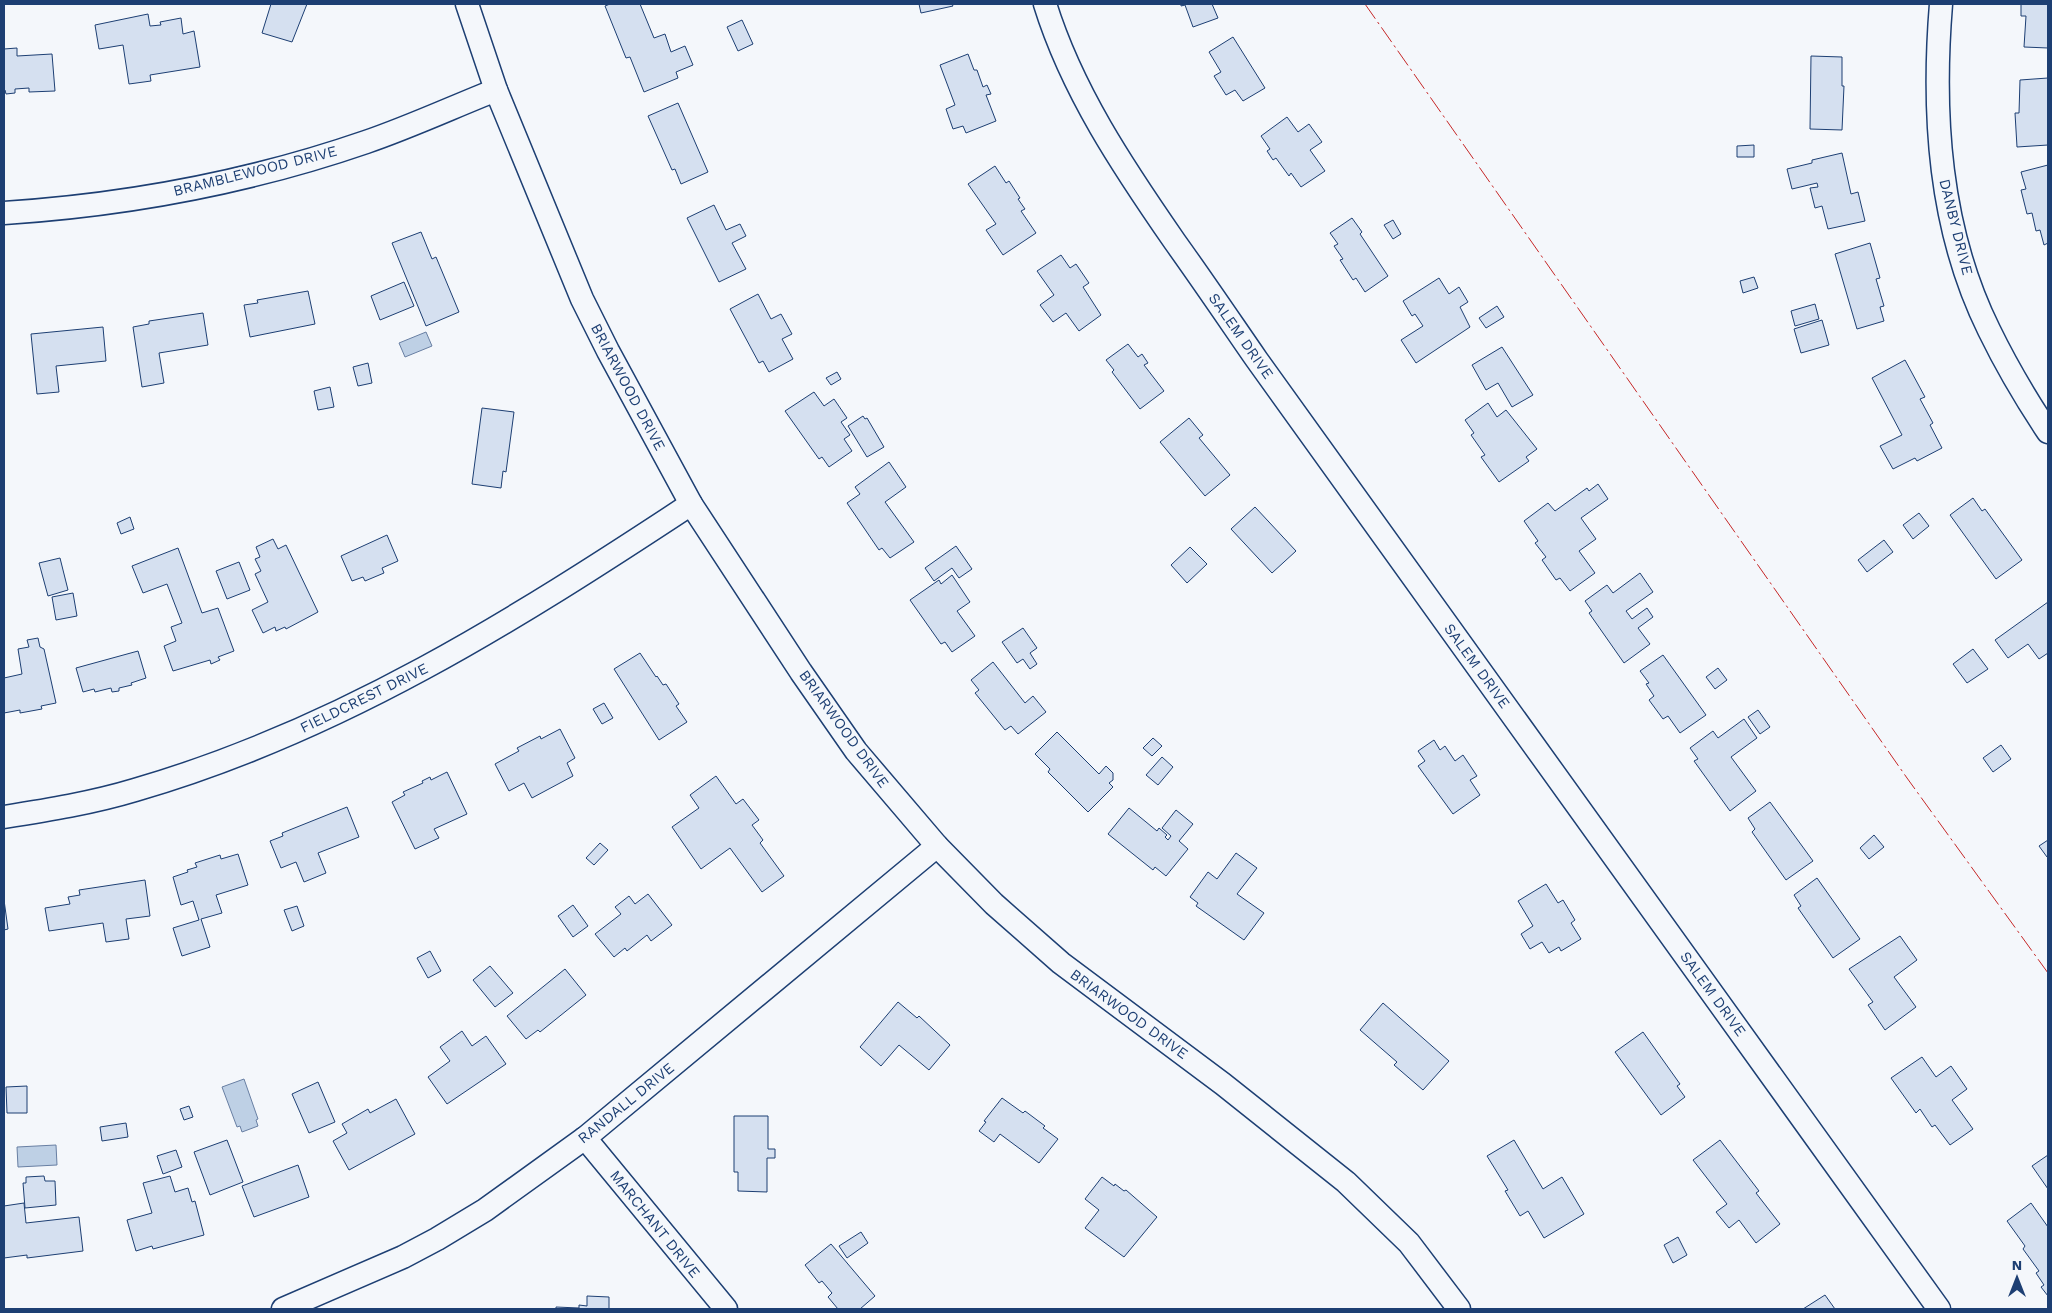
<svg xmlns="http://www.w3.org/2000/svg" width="2052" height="1313" viewBox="0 0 2052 1313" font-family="'Work Sans',sans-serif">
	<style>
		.water { fill: #bed0e5; stroke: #687fa3 }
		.building { fill: #d5e0f0; stroke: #1d3f73 }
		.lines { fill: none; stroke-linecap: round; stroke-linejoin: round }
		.minor-casing { stroke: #1d3f73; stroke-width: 25 }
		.minor { stroke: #f4f7fb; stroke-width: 22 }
		.power { stroke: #c62828; stroke-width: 1; stroke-dasharray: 18 4 2.5 4; stroke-linecap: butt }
		.labels { text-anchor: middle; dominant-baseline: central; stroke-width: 4; stroke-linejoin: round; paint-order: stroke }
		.street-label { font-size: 15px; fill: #1d3f73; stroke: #f4f7fb }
	</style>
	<rect width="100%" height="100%" fill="#f4f7fb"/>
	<g class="water">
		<path d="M426 332 432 346 405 357 399 343Z"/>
		<path d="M244 1079 258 1119 256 1120 258 1126 242 1132 240 1126 237 1127 222 1087Z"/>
		<path d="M56 1145 57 1165 18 1167 17 1147Z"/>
	</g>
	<g class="building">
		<path d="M271 4H307L292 42 262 33Z"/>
		<path d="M610 4H640L654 38 665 34 671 52 685 46 693 65 676 72 678 78 644 92 630 57 626 58 605 6Z"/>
		<path d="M919 4H952L953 6 921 13Z"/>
		<path d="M1181 4H1212L1218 18 1193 27 1185 5 1181 6Z"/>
		<path d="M2021 4H2048V48L2024 47 2026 16H2021Z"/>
		<path d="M148 14 150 26 161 25 160 22 181 18 183 34 194 31 200 67 150 75 151 81 129 84 123 45 99 49 95 25Z"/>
		<path d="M742 20 753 44 738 51 727 27Z"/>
		<path d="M1233 37 1265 88 1243 101 1235 90 1226 95 1214 76 1221 72 1209 52Z"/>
		<path d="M17 48V56L52 54 55 91 29 92V88L15 89V93L6 94 5 90H4V49Z"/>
		<path d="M968 54 974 70H977L983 87 987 85 991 94 986 95 996 121 966 133 963 126 953 129 946 109 955 105 940 65Z"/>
		<path d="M1811 56 1842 57V86H1844L1842 130 1810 129Z"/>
		<path d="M2048 78V145L2017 147 2015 113H2019L2020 80Z"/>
		<path d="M678 103 708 172 681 184 675 169 672 170 648 116Z"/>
		<path d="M1287 117 1298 132 1309 124 1322 142 1310 150 1325 171 1301 187 1291 173 1289 176 1276 158 1273 160 1267 151 1270 149 1261 136Z"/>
		<path d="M1754 145V157H1737V146Z"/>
		<path d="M1842 153 1851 194 1858 192 1865 221 1828 229 1822 206 1815 208 1810 188 1818 187 1817 183 1792 189 1787 169 1812 163V160Z"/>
		<path d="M2048 165V243L2044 245 2040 230 2036 231 2032 213 2027 214 2021 190 2026 189 2021 172Z"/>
		<path d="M995 166 1006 183 1009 181 1020 198 1018 199 1025 209 1021 211 1036 233 1003 255 986 230 996 224 968 184Z"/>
		<path d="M714 205 726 230 740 224 746 236 732 243 746 269 719 282 687 218Z"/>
		<path d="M1352 218 1362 232 1360 234 1388 276 1365 292 1356 278 1353 280 1340 260 1343 259 1334 246 1338 244 1330 233Z"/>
		<path d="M1393 220 1401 234 1393 239 1384 225Z"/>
		<path d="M421 232 432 259 436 257 459 312 426 326 392 243Z"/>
		<path d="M1870 243 1880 278 1876 279 1884 306 1880 307 1884 321 1857 329 1835 254Z"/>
		<path d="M1061 255 1070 268 1076 264 1089 283 1083 287 1101 315 1079 331 1066 313 1053 322 1040 305 1054 295 1037 271Z"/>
		<path d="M1754 277 1758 288 1743 293 1740 281Z"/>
		<path d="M1439 278 1449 294 1459 287 1468 302 1460 307 1470 327 1416 363 1401 340 1423 326 1415 314 1412 316 1403 301Z"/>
		<path d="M404 282 414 306 380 320 371 296Z"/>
		<path d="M308 291 315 324 250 337 244 305 258 303 257 300Z"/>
		<path d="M758 294 771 319 781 314 792 334 782 339 793 359 769 372 763 361 759 363 730 309Z"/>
		<path d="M1815 304 1819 319 1795 326 1791 311Z"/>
		<path d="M1497 306 1504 317 1486 328 1479 318Z"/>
		<path d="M203 313 208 345 159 353 164 383 142 387 133 327 149 324V321Z"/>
		<path d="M1822 320 1829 345 1801 353 1794 329Z"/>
		<path d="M103 327 106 361 56 366 59 392 37 394 31 334Z"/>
		<path d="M1128 344 1138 357 1142 354 1148 363 1144 365 1164 391 1140 409 1112 372 1114 370 1106 360Z"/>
		<path d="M1502 347 1533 395 1512 407 1498 383 1486 390 1472 365Z"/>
		<path d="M1905 360 1925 397 1920 399 1933 423 1930 425 1942 448 1917 461 1915 458 1893 469 1880 446 1902 435 1872 378Z"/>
		<path d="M368 363 372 383 358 386 353 367Z"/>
		<path d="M837 372 841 379 831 385 826 378Z"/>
		<path d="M330 387 334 407 318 410 314 391Z"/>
		<path d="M814 392 824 406 834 399 847 418 841 422 850 435 844 439 852 451 829 467 822 457 819 459 785 411Z"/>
		<path d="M1488 403 1497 417 1506 410 1537 449 1526 457 1529 461 1499 482 1481 457 1485 455 1471 435 1474 433 1465 420Z"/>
		<path d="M482 408 514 412 506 472 503 471 501 488 472 484Z"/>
		<path d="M863 416 865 419 867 418 884 447 867 457 848 426Z"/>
		<path d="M1189 418 1203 435 1199 438 1230 475 1205 496 1160 442Z"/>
		<path d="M889 462 906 487 885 502 914 542 890 558 882 548 879 550 847 503 860 494 855 487Z"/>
		<path d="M1598 484 1608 499 1581 518 1596 539 1579 551 1595 573 1570 591 1560 578 1556 580 1542 560 1546 557 1535 543 1538 541 1524 521 1548 503 1555 511 1587 488 1589 491Z"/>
		<path d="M1973 498 1982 511 1985 509 2022 560 1996 579 1950 515Z"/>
		<path d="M1255 507 1296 551 1272 573 1231 529Z"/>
		<path d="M1919 513 1929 526 1913 539 1903 525Z"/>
		<path d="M130 517 134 529 121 534 117 523Z"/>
		<path d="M387 535 398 561 382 568 384 573 365 581 363 577 352 581 341 556Z"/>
		<path d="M273 539 278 549 286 545 318 612 286 629 285 627 276 631 275 627 263 633 252 610 268 602 255 574 261 571 255 559 260 557 256 547Z"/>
		<path d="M1884 540 1893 552 1867 572 1858 560Z"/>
		<path d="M956 546 972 569 959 578 952 568 934 581 925 568Z"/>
		<path d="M1190 547 1207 564 1187 583 1171 565Z"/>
		<path d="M178 548 202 613 218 608 234 651 218 657 220 660 211 664 210 660 173 671 164 646 176 641 171 627 182 623 167 584 143 593 132 566Z"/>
		<path d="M60 558 68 590 48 596 39 563Z"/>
		<path d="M239 562 250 590 227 599 216 571Z"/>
		<path d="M1640 573 1653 592 1626 611 1632 619 1647 608 1653 617 1638 628 1650 644 1624 663 1589 613 1592 611 1585 601 1607 585 1613 593Z"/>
		<path d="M952 575 970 602 957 611 975 636 952 652 945 642 941 644 910 600 939 580 941 584Z"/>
		<path d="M73 593 77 616 56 620 52 597Z"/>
		<path d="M2048 602V653L2039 659 2028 644 2008 658 1995 640Z"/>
		<path d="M1023 628 1037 648 1030 653 1037 664 1030 669 1023 659 1017 663 1002 642Z"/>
		<path d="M38 638 40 647 44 649 56 703 41 706 42 709 20 713V710L4 713V678L22 674 18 649 29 647 27 640Z"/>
		<path d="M1973 649 1988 669 1967 683 1953 664Z"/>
		<path d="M138 651 146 678 131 683 132 685 119 688V691L112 692 111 688 95 692 94 689 83 692 76 668Z"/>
		<path d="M640 653 656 677 657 676 663 685 666 684 679 704 676 706 687 722 659 740 614 669Z"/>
		<path d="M1663 655 1706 715 1680 733 1668 716 1663 719 1649 700 1654 696 1646 684 1649 683 1640 671Z"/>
		<path d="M993 662 1025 703 1033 696 1046 712 1018 734 1011 726 1005 730 975 693 979 690 971 680Z"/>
		<path d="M1718 668 1727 680 1715 689 1706 677Z"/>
		<path d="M604 703 613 718 602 724 593 709Z"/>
		<path d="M1758 710 1770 727 1760 734 1748 717Z"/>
		<path d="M1744 719 1757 738 1731 757 1756 791 1730 811 1694 761 1698 759 1690 748 1713 731 1718 738Z"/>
		<path d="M560 729 575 758 567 763 573 776 532 798 524 783 509 791 495 764 519 751 517 748 540 736 541 739Z"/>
		<path d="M1057 732 1099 774 1106 766 1113 773V780L1109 783 1113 787 1088 812 1048 772 1050 769 1035 754Z"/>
		<path d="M1153 738 1162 746 1152 756 1143 748Z"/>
		<path d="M1434 740 1440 750 1445 746 1455 761 1463 755 1477 776 1470 780 1480 795 1453 814 1418 766 1425 761 1418 751Z"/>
		<path d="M2001 745 2011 759 1993 772 1983 758Z"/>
		<path d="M1162 757 1173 767 1158 785 1146 775Z"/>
		<path d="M447 772 467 814 434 829 439 838 415 849 392 802 405 795 403 792 423 783 422 781 430 777 431 780Z"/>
		<path d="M716 776 736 804 743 799 759 820 752 825 763 840 760 843 784 876 762 892 730 848 701 869 672 827 699 808 690 795Z"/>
		<path d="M1770 802 1813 861 1786 880 1752 832 1755 829 1748 818Z"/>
		<path d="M347 807 359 837 318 853 326 873 304 882 296 862 281 868 270 841 283 836 282 833Z"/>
		<path d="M1129 808 1157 831 1159 828 1167 835 1165 837 1168 840 1171 836 1162 828 1176 810 1193 824 1179 841 1188 849 1166 876 1155 867 1153 870 1108 834Z"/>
		<path d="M1874 835 1884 847 1869 859 1860 848Z"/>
		<path d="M2048 840V856L2047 857 2039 846Z"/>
		<path d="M600 843 608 850 594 865 586 858Z"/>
		<path d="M1236 853 1257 868 1237 894 1264 913 1244 940 1196 906 1198 903 1190 897 1208 872 1217 879Z"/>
		<path d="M238 854 248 885 216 895 222 913 201 919 210 947 182 956 173 928 199 920 193 901 181 905 173 877 188 872 187 870 197 867 195 863 220 855 221 859Z"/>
		<path d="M1817 878 1860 939 1833 958 1798 908 1801 906 1794 895Z"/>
		<path d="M145 880 150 916 126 919 129 939 106 942 103 923 49 931 45 908 70 904 68 897 80 895 79 890Z"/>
		<path d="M1546 884 1558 903 1563 900 1575 920 1571 923 1581 939 1561 951 1559 947 1549 953 1542 942 1530 949 1521 934 1533 926 1518 901Z"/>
		<path d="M648 894 672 925 651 941 647 935 627 951 625 948 614 957 595 934 621 914 615 907 629 896 635 904Z"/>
		<path d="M4 900 8 929 4 930Z"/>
		<path d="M573 905 588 926 573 937 558 916Z"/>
		<path d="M297 906 304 926 292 931 284 910Z"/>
		<path d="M1900 936 1917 960 1894 977 1916 1007 1885 1030 1868 1005 1873 1002 1849 969Z"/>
		<path d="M430 951 441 971 428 978 417 958Z"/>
		<path d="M490 966 513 993 495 1007 473 980Z"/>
		<path d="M565 969 586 995 540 1032 538 1030 526 1039 507 1016Z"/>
		<path d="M898 1002 917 1018 919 1016 950 1045 929 1070 899 1045 881 1066 860 1047Z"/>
		<path d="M1383 1003 1449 1061 1423 1090 1394 1065 1397 1062 1360 1030Z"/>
		<path d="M462 1031 472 1046 486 1036 506 1064 447 1104 428 1077 450 1061 440 1047Z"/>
		<path d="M1643 1032 1680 1084 1677 1086 1685 1097 1661 1115 1615 1052Z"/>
		<path d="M1922 1057 1936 1077 1951 1066 1967 1089 1952 1100 1973 1129 1950 1145 1935 1125 1932 1127 1920 1109 1916 1113 1891 1078Z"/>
		<path d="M318 1082 335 1122 309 1133 292 1094Z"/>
		<path d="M27 1086V1113H7L6 1087Z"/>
		<path d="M1002 1098 1023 1113 1025 1111 1045 1126 1043 1128 1058 1139 1039 1163 1000 1134 994 1142 979 1131 986 1122 984 1121Z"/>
		<path d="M396 1099 415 1134 349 1170 333 1141 347 1133 342 1124 368 1109 370 1113Z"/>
		<path d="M189 1106 193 1117 184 1120 180 1109Z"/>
		<path d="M734 1116H768V1149H775V1158H767V1192L738 1191V1172H734Z"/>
		<path d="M126 1123 128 1137 102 1141 100 1127Z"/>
		<path d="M227 1140 243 1182 210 1195 194 1152Z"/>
		<path d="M1514 1140 1543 1189 1562 1177 1584 1214 1544 1238 1528 1211 1520 1216 1505 1191 1508 1190 1487 1156Z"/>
		<path d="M1720 1140 1759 1191 1756 1193 1780 1224 1756 1243 1739 1220 1729 1228 1716 1212 1727 1204 1693 1160Z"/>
		<path d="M176 1150 182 1167 163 1174 157 1156Z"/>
		<path d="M2048 1155V1189L2032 1166Z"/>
		<path d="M298 1165 309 1197 254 1217 242 1186Z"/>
		<path d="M44 1176 45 1181H55L56 1205 25 1208 23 1183H26V1177Z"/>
		<path d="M170 1176 175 1192 188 1188 192 1202 195 1201 204 1235 153 1249 152 1246 136 1251 127 1220 152 1213 143 1183Z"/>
		<path d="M1102 1177 1114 1186 1115 1184 1124 1191 1126 1190 1157 1217 1124 1257 1085 1228 1099 1210 1085 1199Z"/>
		<path d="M24 1203 26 1223 79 1217 83 1251 27 1258V1255L4 1258V1206Z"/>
		<path d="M2031 1203 2048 1227V1296L2041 1287 2044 1285 2036 1273 2039 1271 2023 1249 2025 1246 2007 1221Z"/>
		<path d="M861 1232 868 1243 847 1258 839 1246Z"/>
		<path d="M1678 1237 1687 1255 1673 1263 1664 1245Z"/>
		<path d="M831 1244 875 1296 860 1309H838L828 1297 832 1293 822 1281 819 1283 805 1265Z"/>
		<path d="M1825 1295 1835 1309H1803Z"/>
		<path d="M587 1296 609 1297V1309H556V1307L579 1308V1305L587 1306Z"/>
	</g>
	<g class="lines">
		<defs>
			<g id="minor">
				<path d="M467 4 496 90 582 299 608 351 691 504 801 672 856 751 937 846 994 904 1061 963 1223 1084 1346 1182 1409 1243 1459 1309"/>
				<path d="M1045 4C1072 91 1123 167 1175 242 1203 281 1230 321 1257 360L1939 1309"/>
				<path d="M1941 4C1932 114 1939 229 1989 330 2006 365 2026 399 2048 432"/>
				<path d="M4 213C127 205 250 182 366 142 410 127 453 107 496 90"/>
				<path d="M4 817C48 810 92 803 135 790 339 731 515 620 691 504"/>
				<path d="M585 1138 726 1309"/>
				<path d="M283 1309 403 1257 437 1239 485 1210 585 1138 937 846"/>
			</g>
		</defs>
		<use href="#minor" class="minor-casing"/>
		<use href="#minor" class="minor"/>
		<path class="power" d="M1365 4 1907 778 2048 973"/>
	</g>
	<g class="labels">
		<g class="street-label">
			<text transform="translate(255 171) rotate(-14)">BRAMBLEWOOD DRIVE</text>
			<text transform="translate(1956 227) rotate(76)">DANBY DRIVE</text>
			<text transform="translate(1241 336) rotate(55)">SALEM DRIVE</text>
			<text transform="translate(628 387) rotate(62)">BRIARWOOD DRIVE</text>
			<text transform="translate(1477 666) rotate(54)">SALEM DRIVE</text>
			<text transform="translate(364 698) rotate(-26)">FIELDCREST DRIVE</text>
			<text transform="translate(844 729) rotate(54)">BRIARWOOD DRIVE</text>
			<text transform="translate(1713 994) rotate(54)">SALEM DRIVE</text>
			<text transform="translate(1129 1014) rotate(36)">BRIARWOOD DRIVE</text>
			<text transform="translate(626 1103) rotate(-39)">RANDALL DRIVE</text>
			<text transform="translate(655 1224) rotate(51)">MARCHANT DRIVE</text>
		</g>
	</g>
	<rect width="2052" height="1313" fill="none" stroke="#1d3f73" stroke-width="10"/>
	<g transform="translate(2017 1278)" stroke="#f4f7fb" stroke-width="4" paint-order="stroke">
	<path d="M0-4L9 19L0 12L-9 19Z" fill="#1d3f73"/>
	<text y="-8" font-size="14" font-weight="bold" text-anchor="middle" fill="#1d3f73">N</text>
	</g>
</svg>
